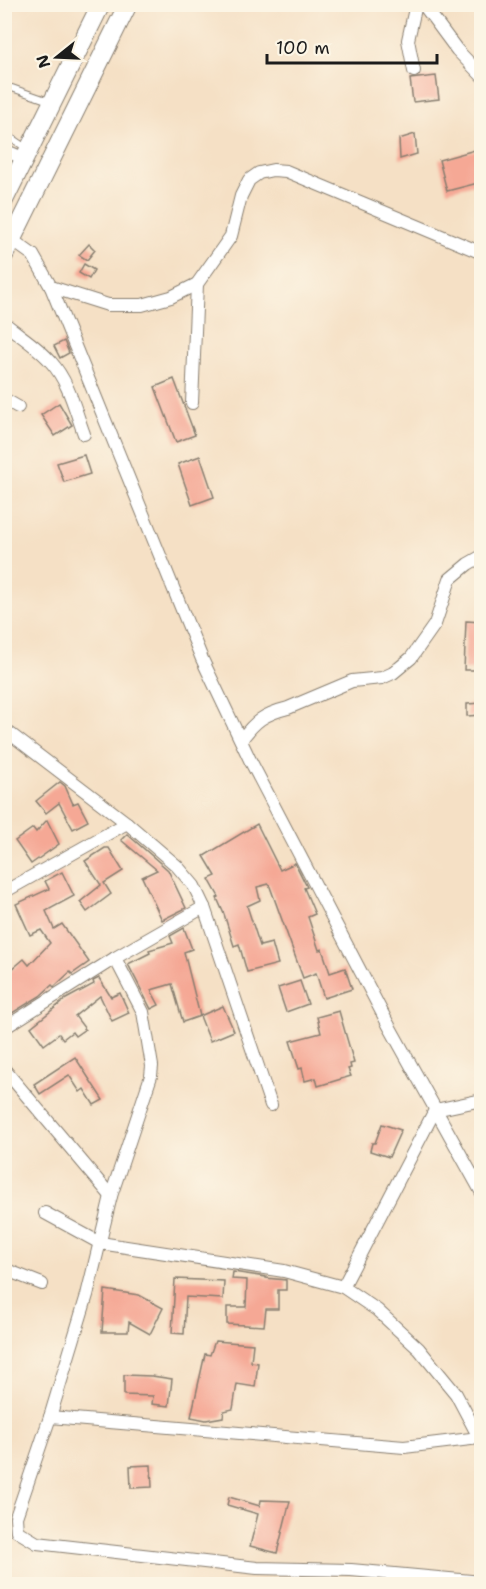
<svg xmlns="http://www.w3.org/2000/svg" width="486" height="1589" viewBox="0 0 486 1589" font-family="'Shantell Sans',sans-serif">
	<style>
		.building { fill: #f5a895 }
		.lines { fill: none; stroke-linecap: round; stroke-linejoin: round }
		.service-casing { stroke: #887e70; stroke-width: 8 }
		.minor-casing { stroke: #887e70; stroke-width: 14 }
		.primary-casing { stroke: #887e70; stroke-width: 20 }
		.service { stroke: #fff; stroke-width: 6 }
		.minor { stroke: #fff; stroke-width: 12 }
		.primary { stroke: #fff; stroke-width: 18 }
	</style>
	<rect width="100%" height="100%" fill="#fcf5e5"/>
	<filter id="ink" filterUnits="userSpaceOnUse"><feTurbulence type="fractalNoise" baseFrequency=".0167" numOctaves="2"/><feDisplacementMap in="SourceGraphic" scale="12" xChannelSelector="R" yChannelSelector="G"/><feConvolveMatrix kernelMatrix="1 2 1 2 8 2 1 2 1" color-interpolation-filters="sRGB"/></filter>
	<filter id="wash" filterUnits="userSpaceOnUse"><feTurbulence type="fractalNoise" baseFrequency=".008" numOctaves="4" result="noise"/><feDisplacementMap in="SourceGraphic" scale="24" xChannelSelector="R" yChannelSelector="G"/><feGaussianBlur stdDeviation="1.35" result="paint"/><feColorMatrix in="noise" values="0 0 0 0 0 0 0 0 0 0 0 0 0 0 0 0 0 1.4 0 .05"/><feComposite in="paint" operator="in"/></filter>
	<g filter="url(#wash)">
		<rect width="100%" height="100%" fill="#f5e0c5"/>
		<g id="blocks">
			<g class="building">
				<path d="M436 76 439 99 413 102 410 79Z"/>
				<path d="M415 134 417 154 400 159 399 139Z"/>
				<path d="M482 148V182L447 191 439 160Z"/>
				<path d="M89 244 95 250 87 260 79 255Z"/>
				<path d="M84 264 94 270 89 279 79 273Z"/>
				<path d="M64 341 69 353 60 358 54 346Z"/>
				<path d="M174 379 195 435 176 442 155 387Z"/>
				<path d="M59 403 72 425 55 436 41 415Z"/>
				<path d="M84 455 90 474 64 482 57 463Z"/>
				<path d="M200 456 214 497 192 505 178 464Z"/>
				<path d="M466 621 482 622V670H464Z"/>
				<path d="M482 703V715L467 716V704Z"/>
				<path d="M60 782 65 786 73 804 78 802 88 821 73 829 59 803 46 813 36 801Z"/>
				<path d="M47 820 59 844 31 864 15 841 33 828 36 832Z"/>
				<path d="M257 824 280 870 295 863 307 887 304 888 315 914 308 917 319 950 322 949 330 973 345 968 352 989 324 998 316 973 303 978 269 884 257 887 260 900 247 906 260 946 272 943 278 964 247 972 239 944 234 946 224 914 217 898 219 897 209 879 216 876 204 856Z"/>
				<path d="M127 834 168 870 186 908 162 920 142 877 157 870 121 840Z"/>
				<path d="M105 848H109L123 871 104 883 111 894 87 912 80 902 101 885 85 861Z"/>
				<path d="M62 872 74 896 46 911 54 929 62 924 89 962 72 974 70 972 56 985 54 987 52 985 40 996 4 1018V976L24 959 29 965 50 943 41 930 30 935 16 904 49 889 45 881Z"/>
				<path d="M184 928 192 949 184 952 200 1016 183 1022 172 984 151 990 159 1005 151 1009 128 964 150 953 149 950 173 943 170 936Z"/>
				<path d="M99 978 111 997 120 993 129 1013 112 1021 100 996 75 1016 85 1029 75 1036 72 1032 63 1039 59 1034 44 1045 31 1027 66 999 94 984 93 981Z"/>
				<path d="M300 981 308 1004 286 1012 278 988Z"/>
				<path d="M223 1006 234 1031 210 1041 200 1016Z"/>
				<path d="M339 1011 354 1063 350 1064 351 1068 348 1069 351 1076 318 1086 316 1078 305 1081 302 1068 299 1069 290 1041 321 1033 317 1017Z"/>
				<path d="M75 1057 103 1100 94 1105 84 1089 80 1092 69 1075 40 1094 34 1084Z"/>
				<path d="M382 1124 401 1130 389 1157 370 1151 372 1143H375Z"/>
				<path d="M233 1272 266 1277V1278L286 1280V1290H278V1309H266L264 1326 227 1324V1307H246L247 1280 232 1279Z"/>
				<path d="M175 1279 224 1281 223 1299 186 1297 184 1334 172 1333Z"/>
				<path d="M105 1290 139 1295 163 1308 150 1334 129 1322 128 1332H102Z"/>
				<path d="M215 1341 253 1344 251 1362 258 1363 255 1387 237 1384 233 1409 224 1411 223 1417 206 1420 191 1417 205 1354 210 1355Z"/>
				<path d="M124 1375 152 1376 172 1379 169 1406 152 1404 153 1396 124 1395Z"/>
				<path d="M151 1465 152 1487 131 1488 130 1466Z"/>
				<path d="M229 1497 260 1506 261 1500 290 1501 277 1553 250 1546 258 1514 227 1505Z"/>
			</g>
		</g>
	</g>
	<g filter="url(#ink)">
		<use href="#blocks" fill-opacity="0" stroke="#887e70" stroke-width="1.5"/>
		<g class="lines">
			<defs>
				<g id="service">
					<path d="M4 96 8 90 12 88 49 101"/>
					<path d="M4 133 26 148"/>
				</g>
				<g id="minor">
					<path d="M423 4 457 50 482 76"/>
					<path d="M414 71 408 40 416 4"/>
					<path d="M4 150 25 159"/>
					<path d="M12 240 33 255 51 287 202 659 250 760 388 1024 482 1193"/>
					<path d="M51 287 108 305H142L171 297 197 284 231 236 241 196 249 180 259 173 273 170 286 171 482 253"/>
					<path d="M4 323C20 336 38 347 51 362 69 382 75 410 84 434"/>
					<path d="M4 399 18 407"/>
					<path d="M192 403 197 284"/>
					<path d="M4 729 127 823 177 866 194 886 204 907 271 1105"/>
					<path d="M241 740C255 721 264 714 288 708L352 681 382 678 393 673 411 658 435 624 450 579 468 564 482 556"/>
					<path d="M4 892 127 823"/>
					<path d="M115 958 143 1012 152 1066 151 1076 111 1196 87 1295 50 1417 404 1447 479 1438"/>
					<path d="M4 1028 115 958 204 907"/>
					<path d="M4 1069 111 1196"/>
					<path d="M45 1213 100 1243 284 1271 343 1287 377 1310 419 1349 456 1394 482 1443"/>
					<path d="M4 1269 42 1284"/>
					<path d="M343 1287 435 1110 482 1100"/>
					<path d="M50 1417 16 1517 17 1531 37 1543 257 1568 351 1570 482 1582"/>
				</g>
				<g id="primary">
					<path d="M4 200 101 4"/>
					<path d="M4 255 128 4"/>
				</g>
			</defs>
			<use href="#service" class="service-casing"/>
			<use href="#minor" class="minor-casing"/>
			<use href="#primary" class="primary-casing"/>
			<use href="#service" class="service"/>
			<use href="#minor" class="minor"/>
			<use href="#primary" class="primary"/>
		</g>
	</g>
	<rect width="486" height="1589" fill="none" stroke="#fcf5e5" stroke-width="24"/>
	<g transform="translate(57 57) rotate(252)" stroke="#fcf5e5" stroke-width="4.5" paint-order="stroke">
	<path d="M0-4.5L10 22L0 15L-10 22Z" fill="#1c1c1c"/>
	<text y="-9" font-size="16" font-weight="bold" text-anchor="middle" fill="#1c1c1c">N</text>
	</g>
	<path d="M267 54v9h170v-9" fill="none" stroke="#1c1c1c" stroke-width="3"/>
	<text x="276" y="54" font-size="18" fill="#1c1c1c" stroke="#fcf5e5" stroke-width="4.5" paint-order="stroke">100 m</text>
</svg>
